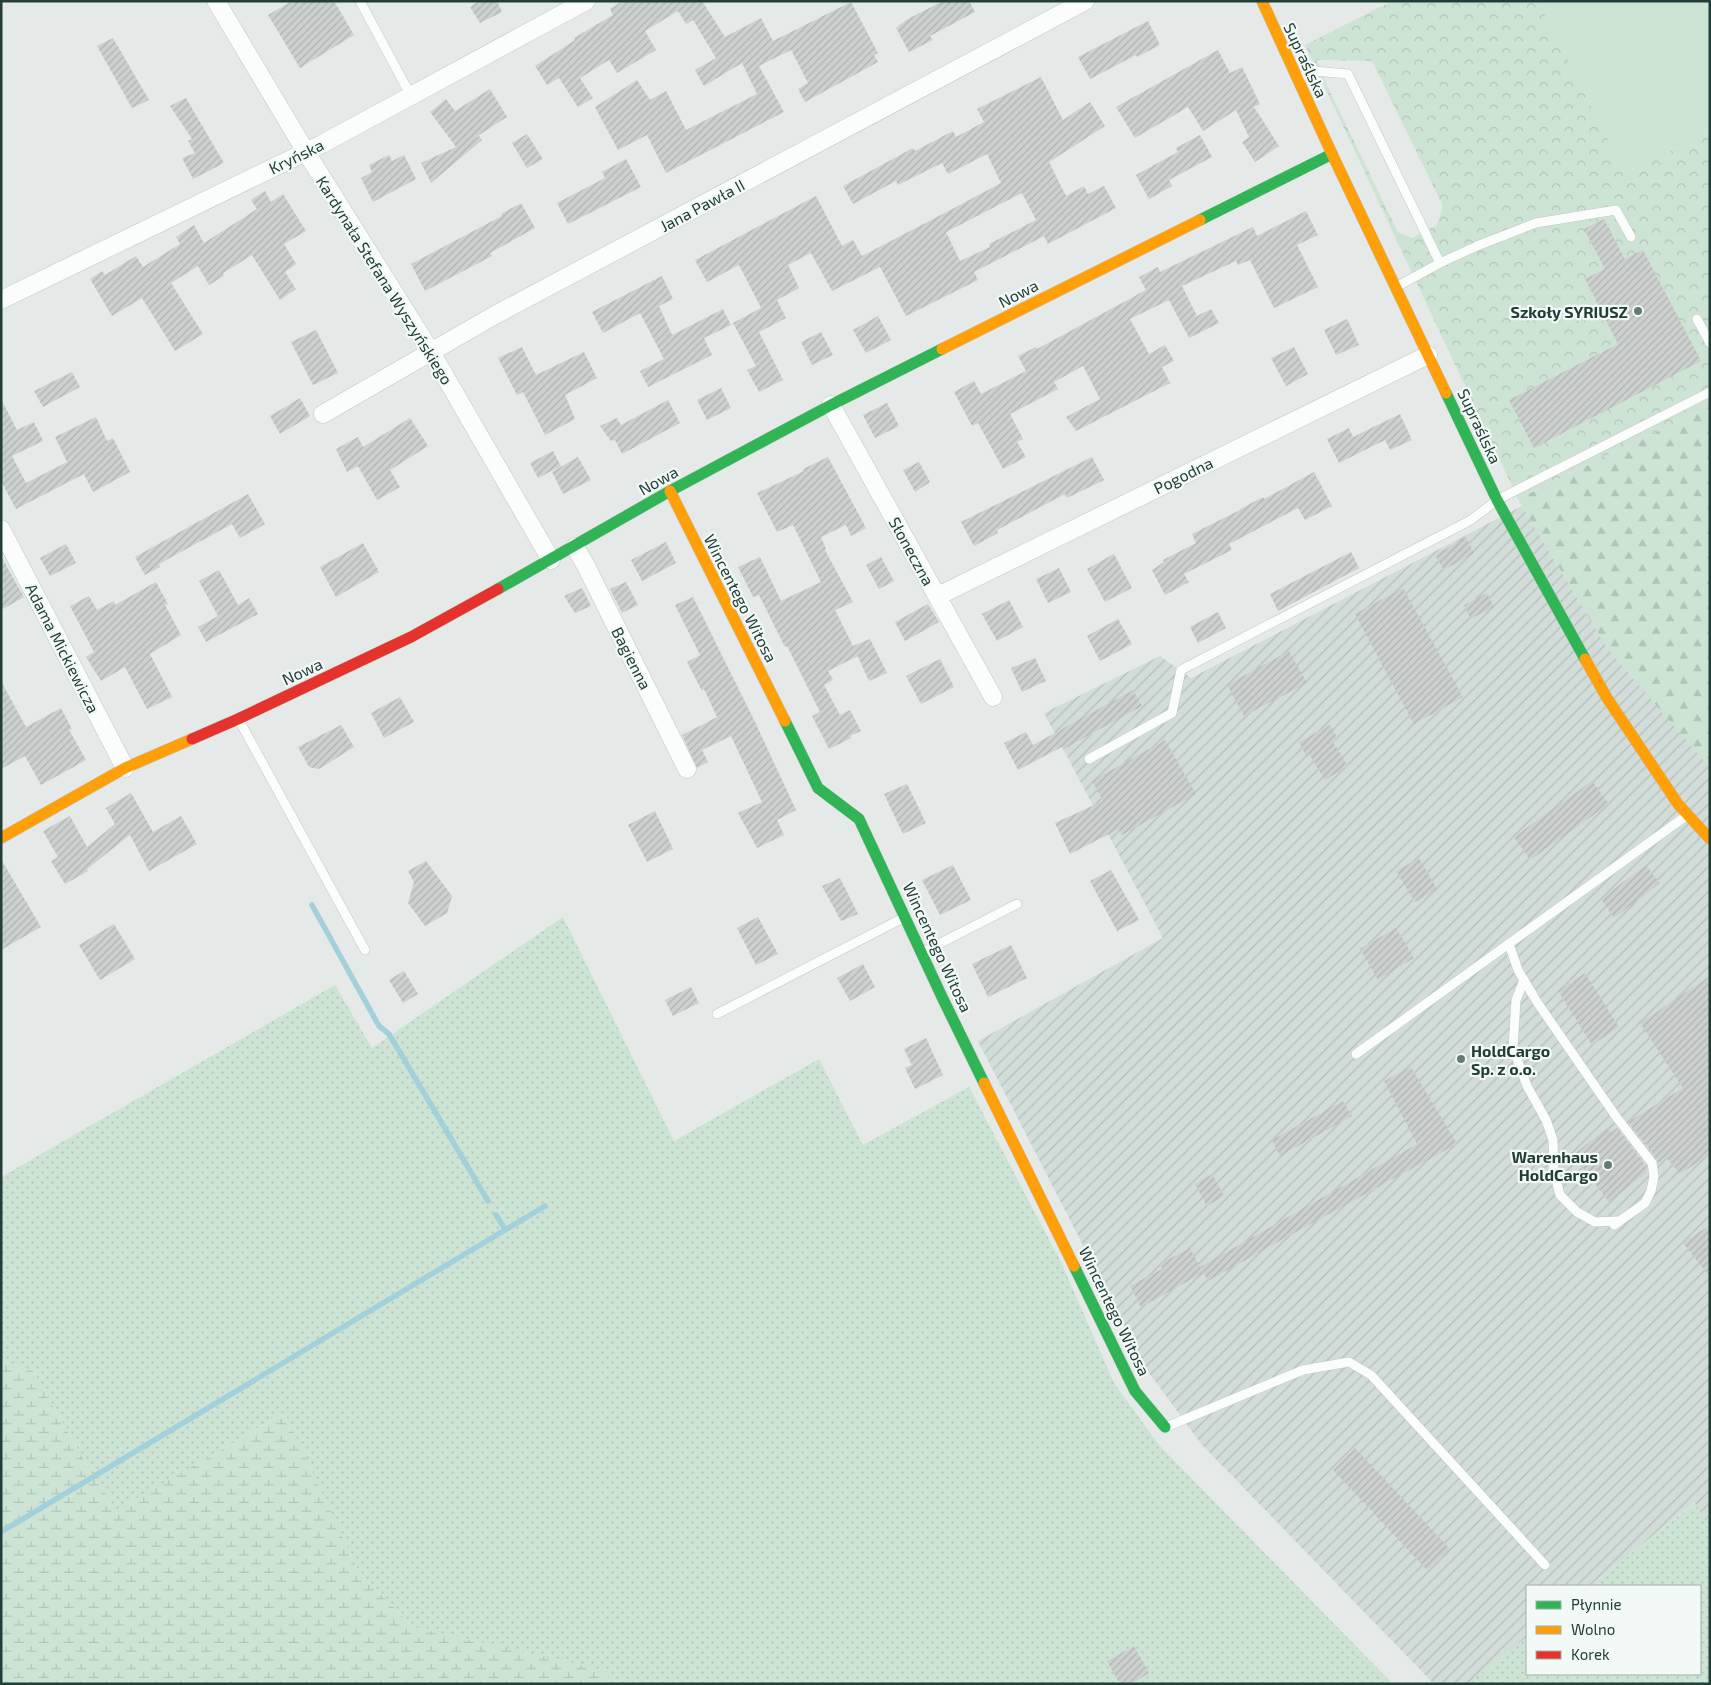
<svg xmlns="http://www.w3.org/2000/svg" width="1711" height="1685" viewBox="0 0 1711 1685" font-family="'Exo 2',sans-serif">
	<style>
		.industrial { fill: url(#industrial-furrows) }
		.grass { fill: url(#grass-dots) }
		.forest { fill: url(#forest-firs) }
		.wetland { fill: url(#wetland-marsh) }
		.park { fill: url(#park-crowns); fill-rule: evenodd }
		.garden { fill: #cde4d5 }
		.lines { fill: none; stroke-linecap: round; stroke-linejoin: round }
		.stream { stroke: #a3d1db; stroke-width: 5.5 }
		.building { fill: url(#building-hatch); fill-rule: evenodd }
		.lane-casing { stroke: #c2c7c5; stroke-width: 10 }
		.street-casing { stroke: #c2c7c5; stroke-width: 19 }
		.fast-casing { stroke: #c0c8c5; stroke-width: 12 }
		.slow-casing { stroke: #c0c8c5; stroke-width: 12 }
		.jam-casing { stroke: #c0c8c5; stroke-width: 12 }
		.lane { stroke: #fbfcfc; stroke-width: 9 }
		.street { stroke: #fbfcfc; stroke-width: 18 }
		.fast { stroke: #30b455; stroke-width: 11 }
		.slow { stroke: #ff9f0a; stroke-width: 11 }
		.jam { stroke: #e5322d; stroke-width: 11 }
		.poi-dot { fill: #667b76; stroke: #f3f9f6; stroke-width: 2 }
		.labels { text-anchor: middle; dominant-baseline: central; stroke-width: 4.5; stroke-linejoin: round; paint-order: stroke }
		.street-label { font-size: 16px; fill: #213f38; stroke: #f3f9f6 }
		.poi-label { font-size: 16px; font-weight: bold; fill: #213f38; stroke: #f3f9f6; text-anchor: end }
	</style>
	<defs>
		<pattern id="industrial-furrows" width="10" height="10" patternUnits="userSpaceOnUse" patternTransform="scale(1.25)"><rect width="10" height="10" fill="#d2dcd8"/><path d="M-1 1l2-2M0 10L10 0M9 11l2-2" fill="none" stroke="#b4beba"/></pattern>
		<pattern id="grass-dots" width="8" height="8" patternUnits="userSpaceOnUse" patternTransform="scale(1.25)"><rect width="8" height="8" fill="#cde4d5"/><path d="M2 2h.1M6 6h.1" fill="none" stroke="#b0c5b8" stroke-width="1.8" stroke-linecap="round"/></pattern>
		<pattern id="forest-firs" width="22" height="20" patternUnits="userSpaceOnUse" patternTransform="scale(1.25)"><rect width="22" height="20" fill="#cde4d5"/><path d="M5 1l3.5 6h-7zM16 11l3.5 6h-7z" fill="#b0c5b8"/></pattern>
		<pattern id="wetland-marsh" width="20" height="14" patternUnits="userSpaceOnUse" patternTransform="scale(1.25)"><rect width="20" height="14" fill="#cde4d5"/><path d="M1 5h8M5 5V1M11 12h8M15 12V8" fill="none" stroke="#b0c5b8"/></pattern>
		<pattern id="park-crowns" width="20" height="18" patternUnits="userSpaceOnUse" patternTransform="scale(1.25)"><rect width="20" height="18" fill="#cde4d5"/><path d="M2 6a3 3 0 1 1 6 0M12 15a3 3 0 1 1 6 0" fill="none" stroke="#b0c5b8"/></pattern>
		<pattern id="building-hatch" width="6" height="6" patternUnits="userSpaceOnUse" patternTransform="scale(1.25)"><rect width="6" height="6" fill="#ccd1cf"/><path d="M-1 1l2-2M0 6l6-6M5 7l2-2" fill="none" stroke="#afb4b2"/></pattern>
	</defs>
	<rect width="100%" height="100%" fill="#e5eae8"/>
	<path class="industrial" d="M1522 506 1607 648 1710 767V1528L1694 1503 1590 1586H1527V1637L1468 1684H1434L1202 1445 1147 1370 978 1041 1163 938 1044 713 1160 656 1191 678Z"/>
	<g class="grass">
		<path d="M563 917 674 1141 819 1059 863 1145 969 1087 1061 1262 1114 1383 1159 1445 1393 1684H605L610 1672 413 1627 359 1572 284 1413 117 1511 93 1476 33 1371 1 1360V1177L335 985 372 1048Z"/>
		<path d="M1695 1503 1710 1528V1684H1468L1527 1637V1674H1700V1586H1590Z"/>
	</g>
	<path class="forest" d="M1710 406V768L1607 648 1518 499Z"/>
	<path class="wetland" d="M1 1360 33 1371 93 1476 117 1510 285 1413 359 1572 413 1627 611 1672 605 1684H1Z"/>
	<path class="park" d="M1392 1H1538L1625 173 1710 131V406L1518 499 1305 45ZM1317 60 1372 61 1443 206 1437 225 1412 238 1398 232 1328 88Z"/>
	<path class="garden" d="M1538 1H1710V131L1625 173Z"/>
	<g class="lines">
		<g class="stream">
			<path d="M312 905 379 1026 389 1034 488 1201"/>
			<path d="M496 1215 505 1229"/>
			<path d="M1 1532 545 1206"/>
		</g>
	</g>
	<g class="building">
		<path d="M292 1H334L354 35 300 68 268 15Z"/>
		<path d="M479 1H497L502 12 480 23 470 7Z"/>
		<path d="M622 1H702L725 37 761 18 773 41 851 2 878 53 874 55 878 62 805 102 798 89 808 83 791 50 759 66 784 112 666 173 647 135 618 150 595 107 637 80 650 100 666 91 686 130 757 94 742 63 704 86 695 70 716 58 693 20 686 24 678 11 645 31 656 50 617 73 609 60 580 78 593 98 578 107 559 78 547 85 535 66 575 40 574 38 613 15 610 9Z"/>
		<path d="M943 1H969L975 12 930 36 933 40 909 52 896 28 906 20Z"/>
		<path d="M1148 21 1160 45 1137 57 1136 55 1090 79 1078 57Z"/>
		<path d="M113 38 149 100 132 108 97 46Z"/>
		<path d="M1218 50 1230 73 1242 67 1260 104 1254 107 1279 146 1255 162 1242 142 1249 137 1236 110 1203 131 1188 107 1135 138 1116 107Z"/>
		<path d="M1041 77 1063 120 1090 102 1105 126 1049 162 1066 196 1084 186 1088 194 1104 186 1116 208 1048 244 1044 236 974 272 978 280 906 316 880 267 832 291 811 253 788 265 799 288 777 300 786 318 759 332 783 380 759 392 747 370 756 366 733 323 761 308 739 265 707 282 695 260 816 196 842 246 853 240 862 256 956 207 1001 183 987 154 948 174 942 163 898 185 896 181 853 204 843 186 913 148 915 151 953 131 956 137 984 122 977 109ZM1022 193 1036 220 989 244 990 247 960 261 946 232Z"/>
		<path d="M490 89 507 117 473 139 479 136 482 140 431 183 421 163 456 147 430 112 446 99 455 111Z"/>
		<path d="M186 98 224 163 193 179 182 158 195 153 188 141 192 139 170 106Z"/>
		<path d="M527 134 543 159 527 168 512 143Z"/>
		<path d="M1200 135 1212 157 1169 180 1172 186 1149 199 1136 175 1178 152 1176 148Z"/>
		<path d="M389 155 392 161 404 155 416 179 373 202 361 178 372 172 369 165Z"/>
		<path d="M626 159 641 187 568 224 557 203 605 178 602 172Z"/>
		<path d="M265 191 271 202 283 194 306 231 284 244 296 264 285 272 296 289 280 300 252 255 223 273 224 276 209 285 198 266 171 283 203 334 175 351 142 298 112 316 90 279 102 271 105 275 136 256 143 267 180 244 176 237 194 225 204 243 257 209 251 200Z"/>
		<path d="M521 203 535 228 490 253 492 256 425 291 411 264 502 216 501 214Z"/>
		<path d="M1306 211 1318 235 1297 245 1318 287 1274 308 1250 260 1238 265 1236 261 1182 286 1197 316 1211 309 1219 323 1189 338 1169 300 1130 319 1149 354 1165 345 1174 361 1162 367 1170 383 1076 431 1066 417 1100 399 1083 366 1054 382 1058 389 1010 414 1023 439 1017 442 1026 457 1003 469 978 423 972 426 954 392 974 381 981 394 1026 371 1018 356 1036 347 1037 349 1146 290 1139 277 1158 267 1160 272 1253 227 1257 236Z"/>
		<path d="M1604 219 1625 259 1643 250 1701 361 1534 448 1509 400 1618 344 1585 279 1605 269 1584 229Z"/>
		<path d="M662 276 673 299 659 306 672 335 723 309 731 325 704 338 712 355 648 387 640 371 664 359 640 313 603 333 592 312Z"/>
		<path d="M878 316 891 340 866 353 853 330Z"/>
		<path d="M1347 319 1359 345 1336 355 1324 330Z"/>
		<path d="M316 330 338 373 313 385 291 342Z"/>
		<path d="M821 332 833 355 812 365 801 342Z"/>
		<path d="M522 347 536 375 584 352 597 378 565 395 575 419 545 435 523 392 517 395 498 358Z"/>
		<path d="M1294 347 1308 374 1286 386 1271 358Z"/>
		<path d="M72 372 80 387 43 407 34 391Z"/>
		<path d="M721 388 731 408 707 420 697 400Z"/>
		<path d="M300 398 310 416 280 434 270 416Z"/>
		<path d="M1 399 17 430 34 422 43 441 12 456 26 483 67 462 55 437 96 417 107 441 113 438 130 472 93 492 84 474 16 509 1 481Z"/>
		<path d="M668 400 680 423 622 454 615 440 611 441 600 426 617 418 621 425Z"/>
		<path d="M887 403 899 426 875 438 863 415Z"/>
		<path d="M1400 414 1412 440 1390 450 1385 440 1339 463 1327 439 1349 428 1353 437Z"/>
		<path d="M410 418 428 446 390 470 400 487 377 500 358 466 347 472 336 449 358 437 363 447Z"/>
		<path d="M553 451 561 466 538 478 530 463Z"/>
		<path d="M578 457 591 480 563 494 552 472Z"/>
		<path d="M828 457 866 528 851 536 846 525 821 537 826 549 825 550 853 602 835 610 858 656 828 671 833 680 824 685 840 715 850 710 861 731 850 736 851 738 829 749 812 716 820 712 787 646 785 647 759 595 753 597 738 567 760 557 781 601 821 582 793 525 777 532 757 493 804 471 803 469Z"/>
		<path d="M1092 457 1104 480 1067 498 1065 494 997 530 998 533 974 546 961 522Z"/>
		<path d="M919 462 930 482 915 492 903 470Z"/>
		<path d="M1314 472 1332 506 1305 520 1298 508 1229 544 1232 550 1184 574 1189 582 1165 595 1152 570 1164 562 1163 560 1196 543 1192 534 1240 510V509L1263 497 1264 499Z"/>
		<path d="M248 494 265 524 240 538 232 524 159 564 160 567 145 575 135 557Z"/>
		<path d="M1466 537 1474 553 1444 570 1435 555Z"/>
		<path d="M666 542 676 563 642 581 631 560Z"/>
		<path d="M363 543 379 572 336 597 320 567Z"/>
		<path d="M66 544 76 563 50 576 40 558Z"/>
		<path d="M1351 552 1359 568 1278 611 1270 594Z"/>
		<path d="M1114 554 1132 588 1105 602 1087 569Z"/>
		<path d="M1 556 24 597 1 610Z"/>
		<path d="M881 557 894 581 879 589 866 565Z"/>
		<path d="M1059 568 1071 592 1048 603 1036 579Z"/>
		<path d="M219 570 238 605 249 598 258 614 206 642 198 627 218 616 199 581Z"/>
		<path d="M156 582 168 604 165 605 181 635 150 654 172 697 147 709 125 667 101 681 86 657 94 652 70 606 89 596 97 610 114 601 115 605Z"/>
		<path d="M626 582 638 605 622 613 610 589Z"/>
		<path d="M582 588 591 606 575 613 564 596Z"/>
		<path d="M1403 588 1463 697 1414 724 1355 614Z"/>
		<path d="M1487 593 1494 607 1471 619 1464 605Z"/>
		<path d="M693 597 756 724 796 810 777 820 784 835 757 848 738 813 762 802 731 736 702 750 708 762 697 768 682 735 717 717 704 689 702 691 687 662 700 655 675 605Z"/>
		<path d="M1009 600 1023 627 997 641 982 614Z"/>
		<path d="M928 604 939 622 905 641 895 622Z"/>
		<path d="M1218 612 1226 628 1198 643 1190 627Z"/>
		<path d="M1118 619 1132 644 1100 661 1087 636Z"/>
		<path d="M870 639 887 673 869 681 853 646Z"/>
		<path d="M1289 651 1307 683 1244 716 1227 685Z"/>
		<path d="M1035 658 1046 681 1022 692 1011 668Z"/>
		<path d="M940 659 954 687 921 704 906 676Z"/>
		<path d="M1 681 26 727 61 708 72 729 69 730 86 760 41 785 25 756 1 769Z"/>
		<path d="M1133 690 1142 706 1064 749 1062 747 1018 770 1004 743 1026 732 1033 745Z"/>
		<path d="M400 697 414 722 384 738 371 713Z"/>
		<path d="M341 725 354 747 319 769 309 767 298 747Z"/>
		<path d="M1330 725 1338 739 1333 742 1348 766 1325 780 1309 754 1306 756 1299 742Z"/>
		<path d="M1165 740 1196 794 1122 835 1119 829 1070 854 1055 823 1103 801 1092 781Z"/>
		<path d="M1592 781 1609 804 1530 860 1514 837Z"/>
		<path d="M907 784 926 823 903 834 884 794Z"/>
		<path d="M131 793 153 832 181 816 197 844 149 871 130 835 87 869 88 871 65 884 51 861 58 857 43 831 70 816 87 847 115 824 106 808Z"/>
		<path d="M655 811 673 849 647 862 628 825Z"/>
		<path d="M1419 858 1437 889 1415 902 1396 871Z"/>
		<path d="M1 859 41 927 1 950Z"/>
		<path d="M426 861 452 896 447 913 425 926 408 903 414 882 408 871Z"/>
		<path d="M953 865 971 900 940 915 922 880Z"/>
		<path d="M1646 865 1660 883 1614 918 1601 899Z"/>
		<path d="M1111 870 1139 920 1117 931 1090 881Z"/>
		<path d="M840 878 858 914 841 921 822 886Z"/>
		<path d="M758 917 778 954 756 965 737 928Z"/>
		<path d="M114 924 135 959 100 980 79 945Z"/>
		<path d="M1396 928 1414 958 1378 980 1360 949Z"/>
		<path d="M1011 945 1027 978 988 997 972 964Z"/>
		<path d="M863 964 875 987 850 1001 837 978Z"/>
		<path d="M404 971 418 994 403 1003 389 980Z"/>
		<path d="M1585 973 1619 1027 1592 1045 1558 991Z"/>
		<path d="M1710 976V1154L1680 1174 1666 1157 1658 1163 1657 1159 1628 1122 1683 1088 1640 1023Z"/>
		<path d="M691 987 699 1003 673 1016 665 1000Z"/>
		<path d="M926 1038 943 1075 915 1089 905 1068 912 1065 904 1049Z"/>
		<path d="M1411 1067 1457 1144 1285 1238 1208 1281 1200 1267 1417 1144 1384 1081Z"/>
		<path d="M1343 1101 1352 1116 1280 1156 1272 1140Z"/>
		<path d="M1607 1128 1611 1132 1617 1128 1646 1166 1647 1172 1609 1202 1573 1155Z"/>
		<path d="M1212 1174 1224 1196 1207 1206 1195 1184Z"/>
		<path d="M1710 1225V1277L1683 1243Z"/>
		<path d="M1190 1248 1203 1273 1141 1307 1130 1286 1162 1269 1160 1264Z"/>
		<path d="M1355 1448 1450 1549 1427 1570 1333 1470Z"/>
		<path d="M1134 1646 1149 1673 1131 1684H1120L1107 1661Z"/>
	</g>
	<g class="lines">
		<defs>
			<g id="lane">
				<path d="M360 1 411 96"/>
				<path d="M1299 78 1314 71 1348 74 1440 263 1398 286"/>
				<path d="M1440 263 1477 246 1536 223 1616 210 1631 237"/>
				<path d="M1697 319 1710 343"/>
				<path d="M239 720 365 950"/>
				<path d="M1089 759 1172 713 1181 670 1471 520 1497 500 1710 392"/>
				<path d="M1509 944 1518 970 1537 1002 1617 1118 1652 1163 1654 1176 1651 1191 1645 1203 1614 1225"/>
				<path d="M923 952 1017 904"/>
				<path d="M1524 980 1516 1000 1513 1048 1527 1086 1546 1120 1553 1140 1554 1172 1560 1195 1577 1212 1595 1222 1616 1221 1615 1223"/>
				<path d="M717 1014 903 918"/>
				<path d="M1356 1054 1686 816"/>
				<path d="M1166 1427 1303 1370 1349 1362 1371 1375 1545 1565"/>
			</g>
			<g id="street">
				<path d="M216 1 306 152 431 352 551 560"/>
				<path d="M1 300 322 144 586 1"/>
				<path d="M831 405 993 697"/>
				<path d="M323 414 495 315 1085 1"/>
				<path d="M1 529 125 768"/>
				<path d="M575 547 586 566 687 769"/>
				<path d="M938 596 1428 355"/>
			</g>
			<g id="fast">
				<path d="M1200 220 1332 154"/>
				<path d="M1446 393 1497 500 1585 659"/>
				<path d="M498 589 670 491 831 405 942 349"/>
				<path d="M785 721 818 788 859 819 942 997 984 1083"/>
				<path d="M1074 1266 1135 1391 1165 1427"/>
			</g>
			<g id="slow">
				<path d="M1262 1 1332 154 1446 393"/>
				<path d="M942 349 1200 220"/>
				<path d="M670 491 785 721"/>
				<path d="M1585 659 1607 698 1678 804 1710 839"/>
				<path d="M1 838 125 768 192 739"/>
				<path d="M984 1083 1074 1266"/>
			</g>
			<path id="jam" d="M192 739 238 719 411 637 498 589"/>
		</defs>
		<use href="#lane" class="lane-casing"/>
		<use href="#street" class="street-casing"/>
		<use href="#fast" class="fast-casing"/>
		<use href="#slow" class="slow-casing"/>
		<use href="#jam" class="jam-casing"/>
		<use href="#lane" class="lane"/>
		<use href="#street" class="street"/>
		<use href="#fast" class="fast"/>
		<use href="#slow" class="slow"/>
		<use href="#jam" class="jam"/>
	</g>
	<g class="poi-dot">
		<circle cx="1638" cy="311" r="5"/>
		<circle cx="1461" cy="1059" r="5"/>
		<circle cx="1608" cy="1165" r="5"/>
	</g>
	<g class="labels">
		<g class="street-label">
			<text transform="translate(1306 60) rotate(65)">Supraślska</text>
			<text transform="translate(296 156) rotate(-26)">Kryńska</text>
			<text transform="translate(702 205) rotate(-28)">Jana Pawła II</text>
			<text transform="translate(385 280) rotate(58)">Kardynała Stefana Wyszyńskiego</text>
			<text transform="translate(1018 293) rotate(-27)">Nowa</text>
			<text transform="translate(1480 426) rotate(65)">Supraślska</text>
			<text transform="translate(1183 475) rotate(-26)">Pogodna</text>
			<text transform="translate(658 480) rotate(-29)">Nowa</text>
			<text transform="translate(912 551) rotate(61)">Słoneczna</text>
			<text transform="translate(741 598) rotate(63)">Wincentego Witosa</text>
			<text transform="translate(63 648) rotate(63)">Adama Mickiewicza</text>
			<text transform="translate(632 658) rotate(63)">Bagienna</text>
			<text transform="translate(302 671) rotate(-25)">Nowa</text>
			<text transform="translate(938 947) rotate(65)">Wincentego Witosa</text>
			<text transform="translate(1115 1311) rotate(64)">Wincentego Witosa</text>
		</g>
		<g class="poi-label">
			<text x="1628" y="311">Szkoły SYRIUSZ</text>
			<text x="1471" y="1050" text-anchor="start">HoldCargo<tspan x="1471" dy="18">Sp. z o.o.</tspan></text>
			<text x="1598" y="1156">Warenhaus<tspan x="1598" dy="18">HoldCargo</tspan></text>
		</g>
	</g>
	<rect width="1711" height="1685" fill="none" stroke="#213f38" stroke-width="5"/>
	<rect x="1526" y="1585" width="175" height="90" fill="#f3f9f6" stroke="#9fafaa"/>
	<rect x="1536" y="1601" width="25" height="8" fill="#30b455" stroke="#9fafaa"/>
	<text x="1571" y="1610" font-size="15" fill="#213f38">Płynnie</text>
	<rect x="1536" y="1626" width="25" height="8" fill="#ff9f0a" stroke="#9fafaa"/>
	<text x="1571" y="1635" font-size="15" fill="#213f38">Wolno</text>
	<rect x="1536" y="1651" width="25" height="8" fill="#e5322d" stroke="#9fafaa"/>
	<text x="1571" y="1660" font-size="15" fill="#213f38">Korek</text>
</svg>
